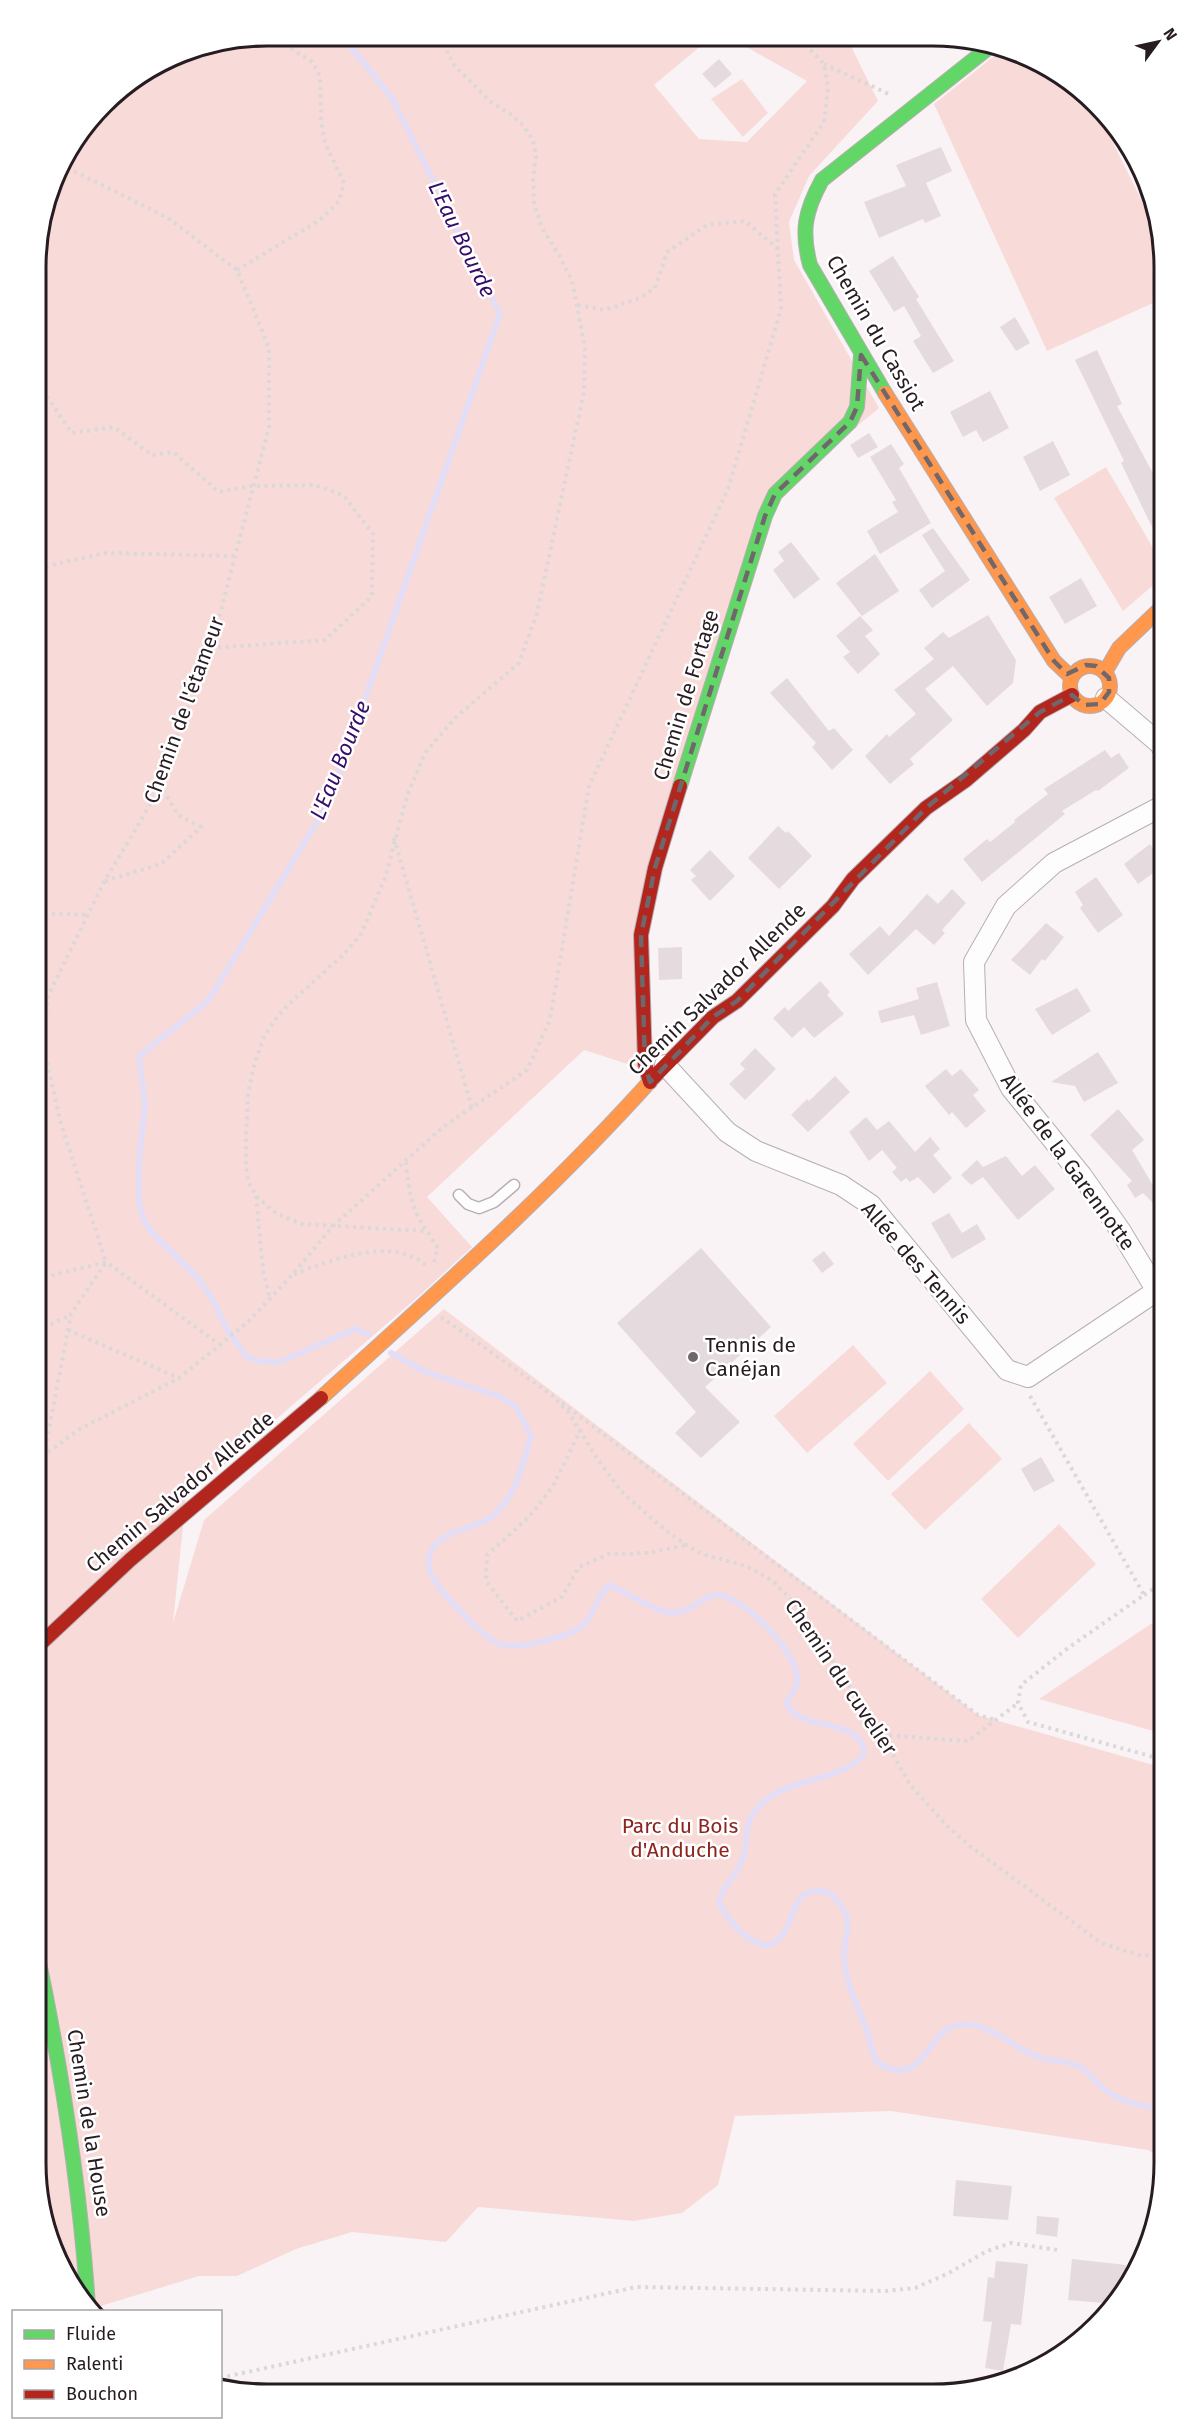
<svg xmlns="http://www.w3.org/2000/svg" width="1200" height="2430" viewBox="0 0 1200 2430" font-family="'Fira Sans',sans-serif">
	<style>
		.green { fill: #f8dbd8 }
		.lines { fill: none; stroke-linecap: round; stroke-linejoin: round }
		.stream { stroke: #e3ddf5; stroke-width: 6 }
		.building { fill: #e5dbde }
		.lane-casing { stroke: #b7afb3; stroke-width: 13 }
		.street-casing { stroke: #b7afb3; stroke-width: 22 }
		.fast-casing { stroke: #b7afb3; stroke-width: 16 }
		.slow-casing { stroke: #b7afb3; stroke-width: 16 }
		.jam-casing { stroke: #b7afb3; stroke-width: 16 }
		.path { stroke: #dad8d9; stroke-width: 4; stroke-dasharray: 3 4.5; stroke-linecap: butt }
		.lane { stroke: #fefdfe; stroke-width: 10 }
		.street { stroke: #fefdfe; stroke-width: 20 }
		.fast { stroke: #63d668; stroke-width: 14 }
		.slow { stroke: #ff974d; stroke-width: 14 }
		.jam { stroke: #b3261e; stroke-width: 14 }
		.marked { fill: none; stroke: #70676c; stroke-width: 4.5; stroke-dasharray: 12 8; stroke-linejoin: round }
		.poi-dot { fill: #70676c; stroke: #fff; stroke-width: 2 }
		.labels { text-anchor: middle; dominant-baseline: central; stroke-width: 5; stroke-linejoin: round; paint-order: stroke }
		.street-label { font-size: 21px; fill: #261c22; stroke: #fff }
		.poi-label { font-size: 21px; fill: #261c22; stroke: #fff; text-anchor: start }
		.park-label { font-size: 21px; fill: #8e241d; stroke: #fff }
		.water-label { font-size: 22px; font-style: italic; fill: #350d69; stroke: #fff }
		.rim { fill: none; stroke: #261c22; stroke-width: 3 }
	</style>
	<rect width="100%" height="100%" fill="#f9f3f6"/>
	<g class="green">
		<path d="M268 36 709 39 654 85 699 139 747 142 807 81 732 39 848 40 878 101 809 176 789 222 794 260 879 408 775 494 655 868 637 1067 584 1050 427 1197 472 1247 419 1296 186 1497 173 1623 204 1520 444 1309 978 1715 1164 1768 1163 2159 1148 2150 891 2111 735 2116 718 2185 682 2213 634 2221 478 2207 446 2242 352 2232 296 2249 237 2276H199L91 2309 75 2291 48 2236 36 2162 38 238 60 165 115 94 179 54Z"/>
		<path d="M1003 49C1036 60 1070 77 1093 103L1159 235 1164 268V298L1047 351 934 104Z"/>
		<path d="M742 79 768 113 743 137 711 99Z"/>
		<path d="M1106 467 1164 567V576L1123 611 1054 498Z"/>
		<path d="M853 1345 887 1383 807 1453 774 1416Z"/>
		<path d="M930 1371 964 1409 888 1481 853 1444Z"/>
		<path d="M969 1423 1002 1459 925 1530 891 1494Z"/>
		<path d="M1059 1524 1096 1564 1018 1638 981 1599Z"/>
		<path d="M1164 1615V1734L1039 1699Z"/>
	</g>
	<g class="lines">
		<g class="stream">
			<path d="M342 36 392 98 500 314 328 804 208 1001 139 1056 145 1105 139 1161V1203L144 1220 152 1233 197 1277 213 1300 228 1331 247 1357 259 1361 280 1362 355 1329 368 1334"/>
			<path d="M391 1353 426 1372 501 1397 516 1407 531 1436C523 1464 515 1499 491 1517 472 1531 439 1529 430 1554 428 1560 428 1567 430 1572 436 1589 486 1642 503 1645 519 1649 560 1638 574 1631 595 1621 593 1600 609 1585 624 1591 655 1611 667 1612 692 1616 700 1595 718 1595 744 1596 802 1656 797 1683 796 1689 790 1697 786 1703 799 1734 864 1715 864 1755 833 1787 779 1774 753 1814 743 1829 749 1848 741 1863 734 1878 722 1886 719 1903 728 1919 758 1961 780 1938 795 1923 790 1892 817 1891 823 1890 828 1892 833 1896 839 1901 843 1908 846 1915 850 1927 844 1943 844 1956 845 1984 859 2008 868 2034 871 2042 871 2052 876 2060 879 2064 886 2068 891 2069 921 2077 927 2043 946 2030 955 2023 970 2023 981 2027 1002 2034 1019 2051 1041 2058 1054 2062 1069 2060 1080 2067 1090 2073 1095 2082 1104 2089 1121 2101 1143 2109 1163 2106"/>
		</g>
	</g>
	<g class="building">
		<path d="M719 59 732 74 715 88 702 74Z"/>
		<path d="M941 147 952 171 926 183 941 216 925 223 923 219 879 238 864 202 906 186 896 165Z"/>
		<path d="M893 256 919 297 916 299 954 361 933 373 913 341 921 336 904 306 894 312 869 271Z"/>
		<path d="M1015 317 1030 343 1016 351 1000 327Z"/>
		<path d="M1097 350 1122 404 1117 406 1164 494V521L1152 527 1121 463 1124 461 1075 360Z"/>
		<path d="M990 391 1009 428 983 442 976 430 963 437 950 412Z"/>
		<path d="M869 433 878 447 858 458 850 445Z"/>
		<path d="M1053 441 1070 475 1040 491 1023 457Z"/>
		<path d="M891 444 904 464 899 468 931 523 880 554 867 531 898 512 892 502 896 500 870 457Z"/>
		<path d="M933 528 970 580 932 608 919 590 945 571 922 535Z"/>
		<path d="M791 542 820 579 794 599 773 570 784 561 778 552Z"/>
		<path d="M875 554 899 591 862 616 836 583Z"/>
		<path d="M1081 578 1097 606 1065 624 1049 597Z"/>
		<path d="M988 615 1016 660 1013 683 987 706 953 666 925 689 953 720 910 759 914 764 890 784 865 756 887 734 889 737 916 714 894 690 934 659 924 648 943 632 949 638Z"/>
		<path d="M860 616 873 630 865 636 880 654 858 674 843 657 850 652 836 636Z"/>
		<path d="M787 678 829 731 834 728 853 750 832 770 812 747 816 743 770 693Z"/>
		<path d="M1105 750 1111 758 1119 753 1129 768 1098 791 1096 790 1062 811 1065 814 982 882 963 859 987 839 990 842 1015 822 1014 820 1048 794 1044 789Z"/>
		<path d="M778 826 786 833 788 831 812 856 779 889 748 858Z"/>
		<path d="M1150 844 1164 865 1138 884 1124 864Z"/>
		<path d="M710 850 735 876 710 901 691 880 696 876 690 870Z"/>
		<path d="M1096 877 1123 915 1098 933 1080 908 1083 905 1075 892Z"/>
		<path d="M952 889 966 903 942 930 945 933 934 945 916 929 868 975 849 954 880 926 889 936 927 894 938 904Z"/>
		<path d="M1046 923 1064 937 1045 961 1042 959 1030 975 1011 960Z"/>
		<path d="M682 947V979L659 980 658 948Z"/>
		<path d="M820 981 830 992 827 995 844 1014 814 1038 804 1027 792 1038 773 1018 785 1007 788 1011Z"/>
		<path d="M937 982 950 1026 921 1035 914 1015 881 1023 878 1011 919 999 916 988Z"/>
		<path d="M1077 988 1091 1011 1052 1035 1035 1009Z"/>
		<path d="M755 1048 776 1069 745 1100 729 1084 745 1069 740 1064Z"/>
		<path d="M1098 1052 1118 1083 1084 1102 1075 1086 1051 1082Z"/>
		<path d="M946 1069 952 1076 961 1069 979 1090 973 1095 986 1111 966 1128 952 1112 949 1115 925 1086Z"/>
		<path d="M835 1076 850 1092 808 1132 791 1115 807 1099 809 1101Z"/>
		<path d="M1118 1109 1144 1140 1132 1150 1164 1204V1207L1160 1210 1143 1193 1135 1198 1127 1185 1132 1181 1090 1135Z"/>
		<path d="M866 1117 877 1130 889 1121 915 1152 930 1137 940 1149 933 1155 952 1178 934 1194 918 1177 910 1182 906 1178 901 1182 892 1172 897 1168 882 1150 869 1161 849 1132Z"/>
		<path d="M1006 1156 1022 1176 1035 1165 1055 1189 1018 1220 983 1177 971 1185 961 1175 977 1160 983 1167Z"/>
		<path d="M949 1213 962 1233 977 1224 986 1239 952 1259 931 1223Z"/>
		<path d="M701 1248 771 1327 705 1387 740 1422 701 1458 675 1433 696 1412 617 1323Z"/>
		<path d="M824 1251 834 1264 822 1273 812 1260Z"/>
		<path d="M1041 1457 1055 1481 1034 1492 1021 1469Z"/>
		<path d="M956 2180 1012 2186 1008 2220 953 2216Z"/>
		<path d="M1037 2216 1059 2218 1057 2237 1036 2234Z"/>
		<path d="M1072 2259 1126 2265 1124 2289 1116 2304 1068 2300Z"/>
		<path d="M996 2261 1028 2264 1021 2325 1011 2324 1003 2371 985 2368 992 2322 983 2321 988 2277 994 2278Z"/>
	</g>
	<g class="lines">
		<defs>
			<path id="lane" d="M459 1195 468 1204 479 1208 494 1202 514 1185"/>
			<g id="street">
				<path d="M1106 698 1160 744 1164 751"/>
				<path d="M665 1065 727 1132 756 1151 841 1185 871 1205 1007 1370 1028 1377 1164 1286"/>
				<path d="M1157 1291 1120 1230 1082 1176 1011 1088 976 1020 974 962 1006 906 1054 863 1164 805"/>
			</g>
			<g id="fast">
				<path d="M885 393 810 265C801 231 805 211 822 180L992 45"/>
				<path d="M680 786 765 516 775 494 850 422 857 407 861 355"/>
				<path d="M36 1948C61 2066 80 2185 88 2306"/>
			</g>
			<g id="slow">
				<path d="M885 393 1054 661 1071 677"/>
				<circle cx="1090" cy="686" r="20"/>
				<path d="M1105 672 1119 648 1164 605"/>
				<path d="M321 1398C435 1294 550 1193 653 1078"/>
			</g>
			<g id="jam">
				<path d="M653 1078 713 1017 737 1001 833 906 853 879 926 808 966 780 1024 730 1040 712 1072 695"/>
				<path d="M650 1082 645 1064 641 935 655 868 680 786"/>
				<path d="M37 1647 130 1560 321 1398"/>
			</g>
		</defs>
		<use href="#lane" class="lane-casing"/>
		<use href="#street" class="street-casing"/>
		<use href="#fast" class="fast-casing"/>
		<use href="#slow" class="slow-casing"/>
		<use href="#jam" class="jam-casing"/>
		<g class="path">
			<path d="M824 64 891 95"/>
			<path d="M64 160 76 172 168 218 237 270 269 348V427L211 648 150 805 104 882 47 998 45 1053 61 1124 106 1262"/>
			<path d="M237 270 320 220 339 201 344 183 325 143 321 119 320 76 312 62 284 44 283 36"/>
			<path d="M578 305 605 310 640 298 655 288 667 252 707 225 745 221 778 249"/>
			<path d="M38 384 72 433 114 427 152 455 173 452 219 492 252 486 314 485 343 495 373 534 372 596 325 640 211 648"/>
			<path d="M38 568 106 553 234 556"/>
			<path d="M394 838 472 1108"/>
			<path d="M105 881 161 864 201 827 178 815 159 783"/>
			<path d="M37 913 89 915"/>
			<path d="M37 996 47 998"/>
			<path d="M37 1073 45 1053 37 1047"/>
			<path d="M406 1162C409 1191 411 1209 428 1233"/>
			<path d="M256 1196 263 1270 270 1300"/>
			<path d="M434 1262 438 1248 429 1234 423 1231 302 1224 277 1214 256 1196 249 1183 246 1168V1142L248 1094 253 1069 263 1039 274 1021 288 1005 344 954 361 934 385 878 407 796 425 753 455 718 519 663 537 613 584 392 585 347 572 281 559 255 542 228 534 203 533 180 536 156 533 140 523 125 510 114 491 102 454 65 440 37"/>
			<path d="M294 1274C333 1260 394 1234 429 1268"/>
			<path d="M37 1279 106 1262 219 1344"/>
			<path d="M441 1317 552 1395 569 1413 596 1457 621 1491 659 1525 686 1545 702 1554 746 1566 773 1581 795 1604 882 1735 910 1785 948 1827 970 1846 1101 1943 1139 1955 1164 1956"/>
			<path d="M68 1330 179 1378"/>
			<path d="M37 1331 71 1315"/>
			<path d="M1030 1396 1144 1595 1068 1648 1021 1685 1018 1703 1028 1722 1164 1760"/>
			<path d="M562 1403 978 1715 996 1720"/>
			<path d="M581 1429 553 1486 530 1516 487 1555 486 1581 517 1621 562 1597 579 1567 609 1554 649 1553 685 1545"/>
			<path d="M37 1460 44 1455 71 1314 106 1262"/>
			<path d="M37 1471 44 1455 80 1429 179 1378 248 1322 293 1274 333 1226 443 1127 527 1070 550 1020 589 786 728 489 781 309 775 194 824 122 828 88 824 64 800 39"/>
			<path d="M1144 1595 1164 1582"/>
			<path d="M882 1735 968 1741 1018 1703"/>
			<path d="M220 2378 636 2287 886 2291 915 2288 949 2273 987 2251 1011 2243 1058 2250"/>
		</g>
		<use href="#lane" class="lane"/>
		<use href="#street" class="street"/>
		<use href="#fast" class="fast"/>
		<use href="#slow" class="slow"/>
		<use href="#jam" class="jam"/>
	</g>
	<path class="marked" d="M861 355 1054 661 1067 674 1086 665 1096 666 1109 678V692L1100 704 1084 705 1072 695 1040 712 926 808 737 1001 713 1017 650 1082 645 1064 641 935 655 868 765 516 775 494 850 422 857 407Z"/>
	<circle class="poi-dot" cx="693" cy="1357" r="6"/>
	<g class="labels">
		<g class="street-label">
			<text transform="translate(876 333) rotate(60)">Chemin du Cassiot</text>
			<text transform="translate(686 695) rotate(-73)">Chemin de Fortage</text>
			<text transform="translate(184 710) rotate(-70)">Chemin de l'étameur</text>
			<text transform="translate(717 989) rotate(-44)">Chemin Salvador Allende</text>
			<text transform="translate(1068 1162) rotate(54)">Allée de la Garennotte</text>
			<text transform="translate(916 1263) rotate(49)">Allée des Tennis</text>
			<text transform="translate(180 1492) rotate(-40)">Chemin Salvador Allende</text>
			<text transform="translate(841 1677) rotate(56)">Chemin du cuvelier</text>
			<text transform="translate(89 2123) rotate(81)">Chemin de la House</text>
		</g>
		<g class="poi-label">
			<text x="705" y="1345">Tennis de<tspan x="705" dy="24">Canéjan</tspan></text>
		</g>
		<g class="park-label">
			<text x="680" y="1826">Parc du Bois<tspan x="680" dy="24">d'Anduche</tspan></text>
		</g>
		<g class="water-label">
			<text transform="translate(462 239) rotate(64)">L'Eau Bourde</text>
			<text transform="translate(340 760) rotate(-68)">L'Eau Bourde</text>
		</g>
	</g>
	<path d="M0 0H1200V2430H0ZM267 46H933A221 221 0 0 1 1154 267V2163A221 221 0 0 1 933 2384H267A221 221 0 0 1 46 2163V267A221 221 0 0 1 267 46Z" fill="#fff" fill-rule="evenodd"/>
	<path class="rim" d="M267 46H933A221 221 0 0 1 1154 267V2163A221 221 0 0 1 933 2384H267A221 221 0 0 1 46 2163V267A221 221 0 0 1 267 46Z"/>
	<rect x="12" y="2310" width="210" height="108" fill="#ffffff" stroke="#a8a4a7" stroke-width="1.5"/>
	<rect x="24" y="2330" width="30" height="9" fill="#63d668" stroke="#a8a4a7" stroke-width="1.5"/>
	<text x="66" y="2340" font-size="18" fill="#261c22">Fluide</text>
	<rect x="24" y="2360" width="30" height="9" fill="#ff974d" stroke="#a8a4a7" stroke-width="1.5"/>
	<text x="66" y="2370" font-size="18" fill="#261c22">Ralenti</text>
	<rect x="24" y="2390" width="30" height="9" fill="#b3261e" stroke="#a8a4a7" stroke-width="1.5"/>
	<text x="66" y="2400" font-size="18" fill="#261c22">Bouchon</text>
	<g transform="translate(1158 42) rotate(57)" stroke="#ffffff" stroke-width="4.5" paint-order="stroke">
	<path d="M0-4.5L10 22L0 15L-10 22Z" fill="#261c22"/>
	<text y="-9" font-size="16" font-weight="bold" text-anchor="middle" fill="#261c22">N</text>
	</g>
</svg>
